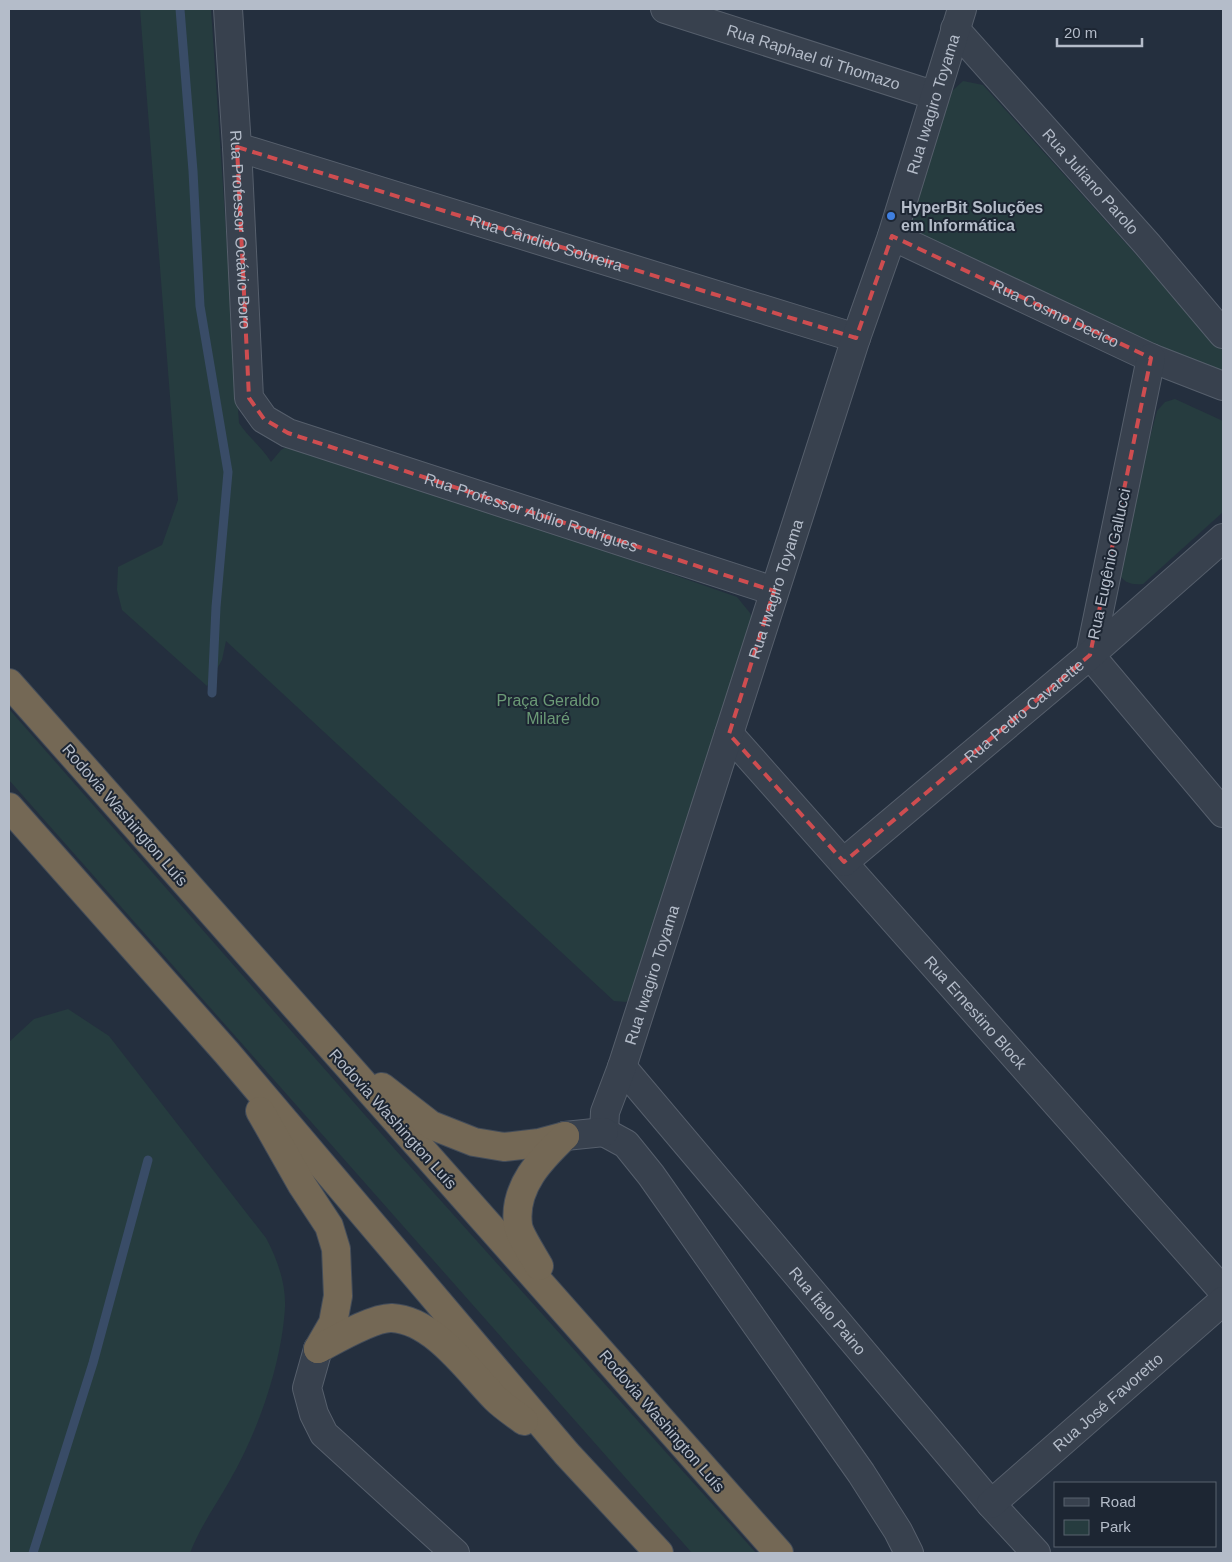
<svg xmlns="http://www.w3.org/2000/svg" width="1232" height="1562" viewBox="0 0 1232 1562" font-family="Helvetica,sans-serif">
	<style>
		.green { fill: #263c3f }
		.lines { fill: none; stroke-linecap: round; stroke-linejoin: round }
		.stream { stroke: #394c67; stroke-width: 9 }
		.minor-casing { stroke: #565f6c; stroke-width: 30 }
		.tertiary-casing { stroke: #565f6c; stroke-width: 30 }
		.motorway-casing { stroke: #434c59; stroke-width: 30 }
		.minor { stroke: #38414e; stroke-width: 28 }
		.tertiary { stroke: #38414e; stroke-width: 28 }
		.motorway { stroke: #746855; stroke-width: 28 }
		.marked { fill: none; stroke: #ce4d50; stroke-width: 4; stroke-dasharray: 10 6; stroke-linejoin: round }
		.shop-dot { fill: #3f7fe0; stroke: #1d2633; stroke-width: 2 }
		.labels { text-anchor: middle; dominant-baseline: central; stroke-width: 4; stroke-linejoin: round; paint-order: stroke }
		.street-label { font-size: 16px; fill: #b4bcc9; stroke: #1d2633 }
		.poi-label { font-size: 16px; font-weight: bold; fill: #b4bcc9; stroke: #1d2633; text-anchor: start }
		.park-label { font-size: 16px; fill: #6b9a76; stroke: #1d2633 }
	</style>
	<rect width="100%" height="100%" fill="#242f3e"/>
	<g class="green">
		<path d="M140 9H211L239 423C248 437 262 447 271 462L281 450 295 442 737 597 750 613 753 622 636 994 626 1002 614 1001 226 641 222 660 207 686 122 610 117 590 118 567 162 545 178 500Z"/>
		<path d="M963 81 983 85 1223 351V376L1217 377 919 233 912 226 909 215 950 93Z"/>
		<path d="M1175 399 1223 421V512L1143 584C1127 586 1117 579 1117 562L1157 411 1165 402Z"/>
		<path d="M9 709 400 1155 756 1553H692L9 780Z"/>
		<path d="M68 1009 109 1036 266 1238C277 1258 286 1284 285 1307 282 1363 258 1432 230 1480 216 1505 200 1527 190 1553H9V1042L34 1019Z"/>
	</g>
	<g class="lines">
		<g class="stream">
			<path d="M180 9 193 171 200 306 228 472 216 607 212 693"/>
			<path d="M33 1553 93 1363 148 1160"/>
		</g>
		<defs>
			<g id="minor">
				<path id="s1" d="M228 9 237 147 249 398 264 419 288 433 774 591"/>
				<path id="s2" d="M665 9 933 95"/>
				<path id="s3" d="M955 29 1147 244 1223 334"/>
				<path id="s4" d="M237 147 856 338"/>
				<path id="s5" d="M892 236 1151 358 1223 386"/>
				<path d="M1151 358 1090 655 1223 813"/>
				<path id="s6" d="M729 734 1223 1291"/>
				<path id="s7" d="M844 862 1090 655 1223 538"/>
				<path id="s8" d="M622 1067 991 1504 1036 1553"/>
				<path id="s9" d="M991 1504 1223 1301"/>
			</g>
			<g id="tertiary">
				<path id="s10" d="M604 1132 605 1112 622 1067 856 338 892 236 962 9"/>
				<path d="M604 1132 626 1144 651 1175 861 1473 898 1531 909 1553"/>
				<path d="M565 1136 604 1132"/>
				<path d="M318 1349 307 1388 314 1414 324 1434 455 1553"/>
			</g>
			<g id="motorway">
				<path d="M9 683 779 1553"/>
				<path d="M9 807 227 1053 567 1454 659 1553"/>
				<path d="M382 1087 431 1125 474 1142 504 1147 539 1143 565 1136"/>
				<path d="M260 1111 302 1185 329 1226 336 1249 338 1296 333 1323 318 1349"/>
				<path d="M539 1266C534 1257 519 1234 518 1225 513 1187 541 1159 565 1136"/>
				<path d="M318 1349C335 1340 374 1317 392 1318 434 1320 469 1372 496 1399 504 1407 515 1414 524 1421"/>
			</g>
		</defs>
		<use href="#minor" class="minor-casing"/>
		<use href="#tertiary" class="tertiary-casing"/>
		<use href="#motorway" class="motorway-casing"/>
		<use href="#minor" class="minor"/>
		<use href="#tertiary" class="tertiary"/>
		<use href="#motorway" class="motorway"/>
	</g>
	<path class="marked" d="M237 147 856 338 892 236 1151 358 1090 655 844 862 729 734 774 591 288 433 264 419 249 398Z"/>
	<circle class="shop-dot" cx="891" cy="216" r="5"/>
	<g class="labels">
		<g class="street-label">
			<text stroke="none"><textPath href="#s2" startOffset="156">Rua Raphael di Thomazo</textPath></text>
			<text stroke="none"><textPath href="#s10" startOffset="1080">Rua Iwagiro Toyama</textPath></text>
			<text stroke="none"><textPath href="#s3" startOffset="204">Rua Juliano Parolo</textPath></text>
			<text stroke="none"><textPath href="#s1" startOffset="221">Rua Professor Octávio Boro</textPath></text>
			<text stroke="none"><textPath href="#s4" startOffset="324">Rua Cândido Sobreira</textPath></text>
			<text stroke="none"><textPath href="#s5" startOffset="181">Rua Cosmo Decico</textPath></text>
			<text stroke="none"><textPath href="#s1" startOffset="699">Rua Professor Abílio Rodrigues</textPath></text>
			<text transform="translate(1109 564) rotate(-78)">Rua Eugênio Gallucci</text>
			<text stroke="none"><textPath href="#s10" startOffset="570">Rua Iwagiro Toyama</textPath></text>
			<text stroke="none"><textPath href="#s7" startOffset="235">Rua Pedro Cavarette</textPath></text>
			<text transform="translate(125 815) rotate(49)">Rodovia Washington Luís</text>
			<text stroke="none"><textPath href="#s10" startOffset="165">Rua Iwagiro Toyama</textPath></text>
			<text stroke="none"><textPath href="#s6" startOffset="372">Rua Ernestino Block</textPath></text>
			<text transform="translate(393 1119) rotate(48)">Rodovia Washington Luís</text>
			<text stroke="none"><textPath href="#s8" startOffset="319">Rua Ítalo Paino</textPath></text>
			<text stroke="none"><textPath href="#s9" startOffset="155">Rua José Favoretto</textPath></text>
			<text transform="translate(662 1421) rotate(49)">Rodovia Washington Luís</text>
		</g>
		<g class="poi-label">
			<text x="901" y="207">HyperBit Soluções<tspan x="901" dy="18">em Informática</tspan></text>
		</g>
		<g class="park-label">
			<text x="548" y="700">Praça Geraldo<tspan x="548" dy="18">Milaré</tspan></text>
		</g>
	</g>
	<rect width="1232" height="1562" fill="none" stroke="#b4bcc9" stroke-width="20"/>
	<rect x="1054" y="1482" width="162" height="65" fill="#1d2633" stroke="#59626f"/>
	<rect x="1064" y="1498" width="25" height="8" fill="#38414e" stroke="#59626f"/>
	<text x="1100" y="1507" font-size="15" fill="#b4bcc9">Road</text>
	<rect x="1064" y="1520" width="25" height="15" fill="#263c3f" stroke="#59626f"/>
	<text x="1100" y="1532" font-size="15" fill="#b4bcc9">Park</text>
	<path d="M1057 38v8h85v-8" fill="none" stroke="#b4bcc9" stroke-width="2.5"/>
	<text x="1064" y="38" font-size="15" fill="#b4bcc9" stroke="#1d2633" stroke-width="4" paint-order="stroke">20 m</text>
</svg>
